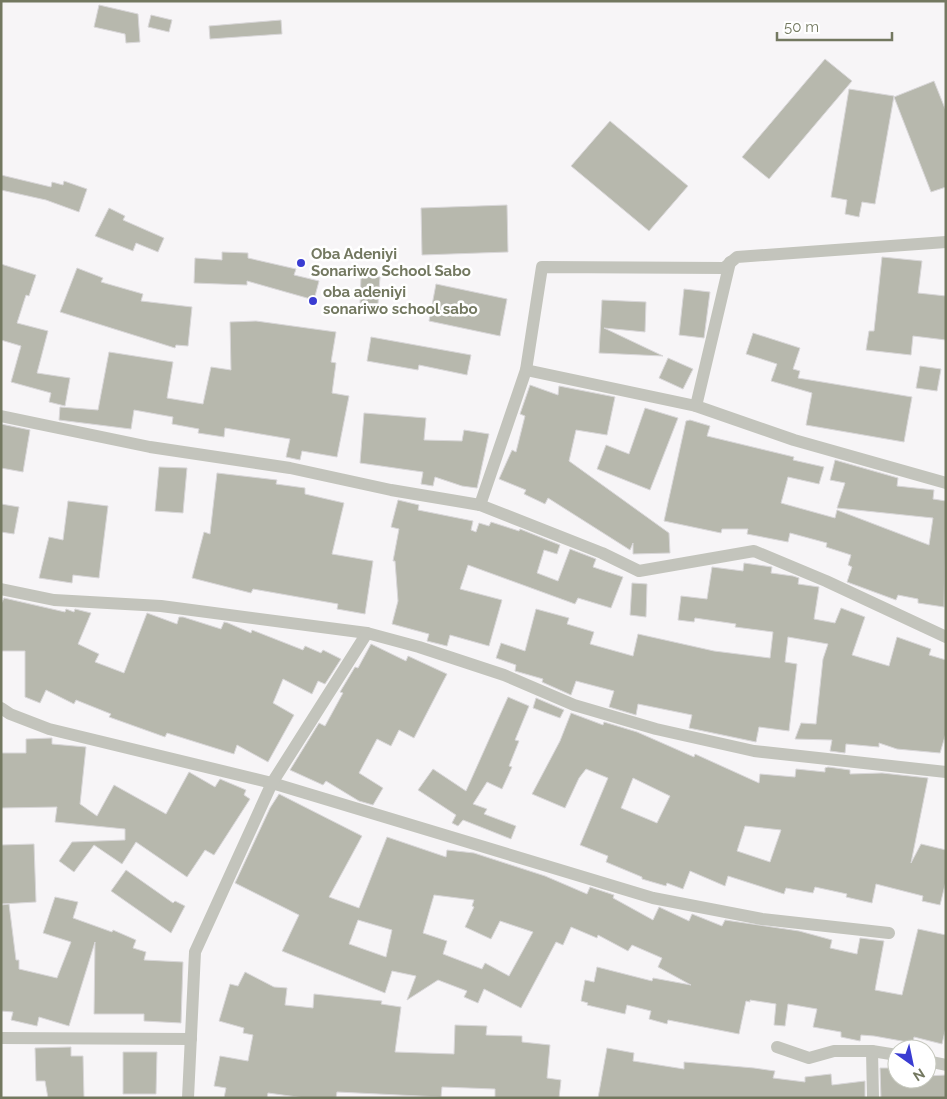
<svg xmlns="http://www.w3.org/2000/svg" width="947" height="1099" viewBox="0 0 947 1099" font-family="Raleway,sans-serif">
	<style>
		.building { fill: #b7b8ad; stroke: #d9d7d9; fill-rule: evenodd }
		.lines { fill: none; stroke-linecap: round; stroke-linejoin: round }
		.minor { stroke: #c3c4bc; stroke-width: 12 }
		.poi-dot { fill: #3a3cd2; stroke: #fff; stroke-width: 2 }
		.labels { text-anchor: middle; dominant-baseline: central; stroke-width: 5; stroke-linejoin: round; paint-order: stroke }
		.poi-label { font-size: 15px; font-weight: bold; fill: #737860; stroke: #fff; text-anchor: start }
	</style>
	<rect width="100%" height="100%" fill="#f7f5f7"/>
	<g class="building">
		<path d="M99 5 138 14 140 42 126 43 125 34 94 27Z"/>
		<path d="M151 15 172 20 169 32 148 27Z"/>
		<path d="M281 20 282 34 210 39 209 26Z"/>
		<path d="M825 59 852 81 769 179 742 157Z"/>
		<path d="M934 81 946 111V187L931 192 894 97Z"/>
		<path d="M849 89 894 96 875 204 862 202 859 217 845 214 847 200 831 197Z"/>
		<path d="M610 121 688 186 649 231 571 166Z"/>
		<path d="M1 175 51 187 52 182 63 185 64 181 87 189 79 212 46 200 1 190Z"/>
		<path d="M507 205 508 252 422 255 421 208Z"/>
		<path d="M109 208 125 216 123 220 164 238 158 252 136 243 133 251 95 236Z"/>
		<path d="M222 252 248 253V258L296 269 294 275 319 281 314 300 247 281V285L194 283 195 258 222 260Z"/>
		<path d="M882 257 922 261 918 293 946 296V340L913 336 911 355 866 350 869 331H874Z"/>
		<path d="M1 264 36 275 29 296 26 295 17 323 48 331 37 373 70 378 65 406 49 402 51 393 11 382 21 346 1 340Z"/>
		<path d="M77 268 103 278 101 282 143 294 141 301 192 307 188 346 176 345 175 348 60 312Z"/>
		<path d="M361 276 380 277 378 304 360 303Z"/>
		<path d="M436 284 507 299 500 336 429 321Z"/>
		<path d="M684 289 710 292 704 338 679 335Z"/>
		<path d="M602 300 646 302 645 332 604 328 663 356 599 353Z"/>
		<path d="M256 321 336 332 331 362 336 363 332 393 349 396 337 457 302 451 300 460 286 457 290 439 225 428 224 437 198 433 199 429 172 424 173 417 134 410 131 429 59 420 60 407 98 410 109 352 173 362 167 398 203 404 211 367 231 370 230 322Z"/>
		<path d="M753 333 800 348 793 369 800 371 798 378 912 397 904 442 806 425 812 393 771 381 777 364 746 354Z"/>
		<path d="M371 337 471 355 467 375 419 365 418 370 367 361Z"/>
		<path d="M668 358 693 369 683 389 659 378Z"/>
		<path d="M920 366 941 369 937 391 916 388Z"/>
		<path d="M530 385 558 395 559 386 615 397 607 435 576 430 569 461 669 533 670 553 633 554V543L630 550 548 498 545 504 524 494 526 490 499 479 512 450 516 452 525 416 520 414Z"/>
		<path d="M645 408 678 418 650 490 597 469 606 445 629 454Z"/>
		<path d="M364 413 426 418 424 440 462 441 464 430 489 434 477 488 462 486 435 477 433 486 421 484 423 472 360 463Z"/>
		<path d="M690 420 710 426 707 436 794 457 793 460 824 467 819 484 788 477 781 503 835 518 837 510 929 545 933 518 837 508 845 483 830 480 835 460 898 478 897 486 934 490 933 499 946 501 944 607 918 603V599L898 595 896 600 847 582 852 567 848 565 851 555 826 547 827 543 790 533 788 542 747 534 748 529H722L721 533 664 521 686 421Z"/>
		<path d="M1 424 30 430 23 472 1 468Z"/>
		<path d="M159 467 187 468 183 513 155 511Z"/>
		<path d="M217 473 277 480 276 484 305 488V494L344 503 332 554 373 561 365 614 337 609 338 604 253 589 251 593 192 578 204 532 210 534Z"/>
		<path d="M398 500 419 505 418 510 473 521 471 530 476 532 479 523 489 526 491 522 519 531 520 529 560 545 557 554 544 550 537 573 558 581 570 549 596 559 593 567 623 577 611 608 578 598 575 604 468 565 460 589 502 600 489 646 450 635 447 646 427 641 429 634 392 624 398 601 395 561H393L399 529 391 527Z"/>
		<path d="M68 501 108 506 99 578 73 575 72 583 39 578 49 537 63 540Z"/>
		<path d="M1 504 19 507 14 534 1 532Z"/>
		<path d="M744 563 772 567 771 573 793 576 799 578 798 584 819 587 814 619 835 623 841 608 865 617 852 655 889 666 897 637 931 649 929 655 946 660V733L940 753 897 749 879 743V747L846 744 845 753 830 751 832 740 795 739 801 723 816 724 823 659 828 644 788 637 785 662 797 664 789 731 759 727 756 742 689 728 692 715 638 704 636 715 609 707 614 691 576 681 571 695 542 682 543 679 515 671 516 665 496 658 501 643 525 651 536 609 569 618 567 624 594 632 590 644 633 656 638 634 714 651 770 658 773 632 735 627 736 624 695 618 694 622 678 620 681 596 707 599 712 567 743 571Z"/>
		<path d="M632 583 647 584 646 617 630 615Z"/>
		<path d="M4 598 65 612 66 609 74 612 75 609 91 613 78 644 99 654 95 662 124 673 147 613 177 624 179 617H183L221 629 224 622 228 623 251 633 252 630 303 650 305 646 321 653 323 650 341 659 325 684 318 681 312 694 283 679 273 703 294 715 268 762 237 745 234 754 167 733 165 737 109 717 111 714 76 700 74 704 46 690 40 703 25 697V651H1V604Z"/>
		<path d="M371 644 406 661 408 656 447 674 414 738 399 730 391 746 377 739 359 773 383 788 373 805 359 801 326 781 323 785 290 770 319 723 325 726 343 693 340 692 355 667 358 668Z"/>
		<path d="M508 697 529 706 515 740 519 741 509 766 512 767 502 789 487 782 473 804 487 809 484 814 516 826 511 839 463 820 458 826 452 823 456 815 418 790 433 769 466 791Z"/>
		<path d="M536 698 564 710 560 718 533 708Z"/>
		<path d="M571 713 603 725 604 722 637 732 694 757 695 754 759 783 760 774 795 777 796 769 825 772V768L828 767 850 770V774L882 773 928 778 911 863 921 844 946 850V881L940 905 922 901 923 896 876 884 872 903 846 897 847 894 815 887 813 893 786 888 784 894 728 876 725 886 690 871 683 889 667 883 666 886 642 879V877L606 862 608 856 580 845 608 778 586 769 579 778 565 808 532 794 560 741ZM633 778 670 796 657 823 621 808ZM745 826 781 830 770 862 737 851Z"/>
		<path d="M52 738V744L86 747 80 804 97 816 114 785 166 814 189 772 215 787 220 779 246 790 244 795 250 799 214 855 205 850 187 877 136 842 122 864 94 845 74 872 59 861 72 842 125 840V829L55 822 57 807 1 808V753H26V739Z"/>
		<path d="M279 794 362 836 329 897 359 908 387 837 446 857 447 850 474 853 545 876 587 894 590 887 614 895 613 898 653 920 659 907 689 921 692 914 722 926 725 920 799 931 832 940 830 948 857 954 860 938 884 941 875 990 902 995 918 929 946 935V1027L942 1044 914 1037 913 1043 874 1036 861 1035 860 1041 841 1037V1032L813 1027 817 1009 788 1004 785 1026 774 1025 776 1004 750 1000V1002L746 1001 739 1034 668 1020 667 1024 649 1019 651 1011 627 1005 625 1014 587 1005 588 1003 581 1001 585 980 594 982 597 967 652 981 653 978 691 985 658 967 662 958 632 945 628 951 598 935 597 938 571 927 563 945 556 942 521 1008 484 989 478 1003 464 997 467 991 438 980 407 1000 416 976 392 971 385 993 282 951 299 915 235 883 270 808ZM434 895 474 900 472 906 474 907 465 927 491 939 500 921 533 932 509 976 485 963 482 969 443 954 447 941 423 933ZM358 920 392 930 386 957 349 944Z"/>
		<path d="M34 844 36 902 1 904V845Z"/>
		<path d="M126 870 173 903 175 901 185 906 171 933 111 891Z"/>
		<path d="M55 897 78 902 73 918 112 932 113 930 136 940 133 948 146 952 144 960 183 962 181 1023 144 1021V1014H94L95 942 69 1026 39 1017 37 1026 11 1020 13 1012 1 1011V905L9 904 16 960H19V969L57 978 71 942 43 933Z"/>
		<path d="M245 972 274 987 287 988 285 1005 313 1008 314 994 382 1001 381 1004 401 1007 395 1052 454 1054 455 1025 487 1026 486 1035 522 1036V1042L550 1045 547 1078 561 1080 559 1098H495V1089L442 1087 441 1097 337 1092 336 1098H305L268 1093 267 1098H224L226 1088 214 1086 220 1056 248 1061 253 1035 243 1033 244 1028 219 1021 230 984 238 986Z"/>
		<path d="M71 1047V1056H83L84 1098H48L45 1081H36L35 1048Z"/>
		<path d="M607 1048 634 1053 633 1061 684 1069V1062L754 1068 775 1071 773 1078 805 1082V1077L831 1074 832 1085 865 1081V1098H598Z"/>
		<path d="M123 1052H157L156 1094H123Z"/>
		<path d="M880 1068H897V1079H927V1076L946 1075V1098H881Z"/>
	</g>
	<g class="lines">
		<g class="minor">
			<path d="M730 262 696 406 794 440 946 483"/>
			<path d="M526 370 696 406"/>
			<path d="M1 416 150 447 290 468 391 490 480 505 602 553 639 571 754 551 826 581 946 637"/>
			<path d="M480 505 526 370 542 267 724 268 737 257 946 242"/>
			<path d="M1 589 54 600 161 606 367 633 419 647 504 675 574 705 656 729 754 751 946 772"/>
			<path d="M1 708 10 714 49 729 272 783 653 898 762 919 889 933"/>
			<path d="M1 1038 191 1039"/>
			<path d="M777 1047 809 1058 834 1051H872L897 1055"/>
			<path d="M872 1051 873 1098"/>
			<path d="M927 1061 946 1065"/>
			<path d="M188 1098 195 952 272 783 367 633"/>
		</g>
	</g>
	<g class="poi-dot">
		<circle cx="301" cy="263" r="5"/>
		<circle cx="313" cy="301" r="5"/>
	</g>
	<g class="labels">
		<g class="poi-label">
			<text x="311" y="254">Oba Adeniyi<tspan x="311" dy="17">Sonariwo School Sabo</tspan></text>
			<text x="323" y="292">oba adeniyi<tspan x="323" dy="17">sonariwo school sabo</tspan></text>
		</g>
	</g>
	<rect width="947" height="1099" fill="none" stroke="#737860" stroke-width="5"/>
	<g transform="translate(912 1064) rotate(147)"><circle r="24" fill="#ffffff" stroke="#c7c9bf"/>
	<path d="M0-4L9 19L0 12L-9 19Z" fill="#3a3cd2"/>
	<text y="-8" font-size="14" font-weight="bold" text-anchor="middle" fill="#737860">N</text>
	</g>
	<path d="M777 32v8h115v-8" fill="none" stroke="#737860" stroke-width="2.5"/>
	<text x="784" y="32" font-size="15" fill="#737860" stroke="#ffffff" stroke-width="4" paint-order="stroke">50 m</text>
</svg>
